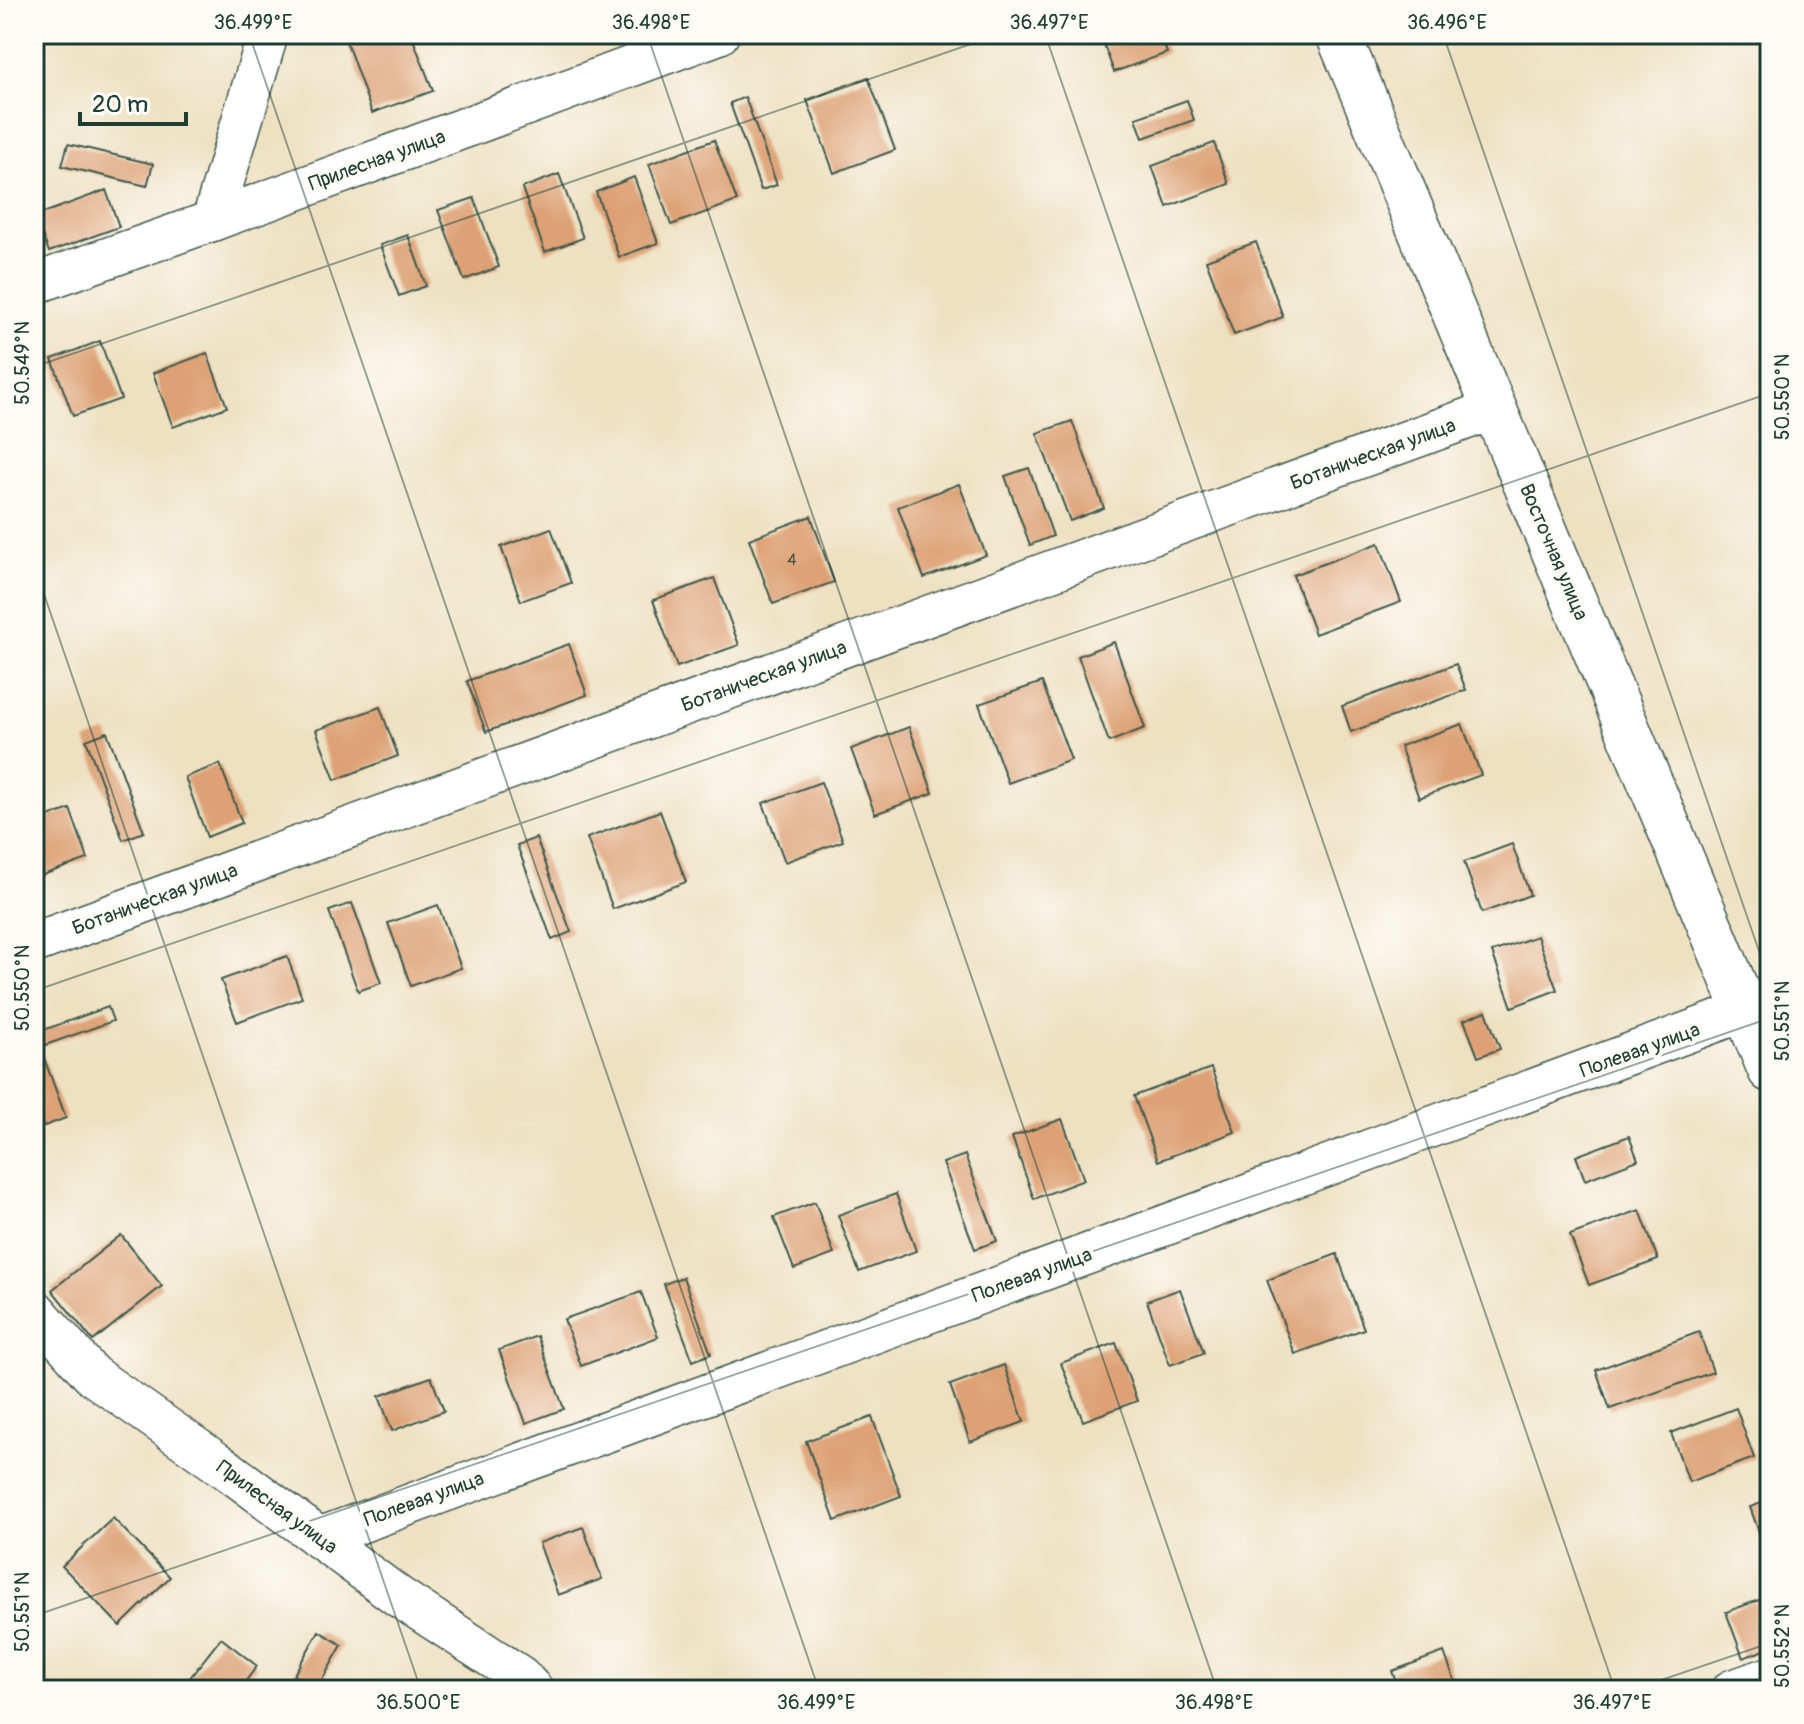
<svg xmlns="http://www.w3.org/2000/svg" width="1804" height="1724" viewBox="0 0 1804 1724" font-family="Pangolin,sans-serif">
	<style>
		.building { fill: #dda175 }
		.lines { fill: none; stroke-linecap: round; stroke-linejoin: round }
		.street-casing { stroke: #3e5649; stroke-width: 43 }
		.secondary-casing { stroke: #3e5649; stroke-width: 47 }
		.street { stroke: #fff; stroke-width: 40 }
		.secondary { stroke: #fff; stroke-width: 44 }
		.ticks { fill: none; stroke: #1f3d34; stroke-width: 2; stroke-opacity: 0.45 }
		.labels { text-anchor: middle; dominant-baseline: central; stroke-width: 8; stroke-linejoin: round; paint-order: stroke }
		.number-label { font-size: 16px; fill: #4e5644 }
		.street-label { font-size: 20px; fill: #1f3d34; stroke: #fdfcf7 }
		.neatline { fill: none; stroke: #1f3d34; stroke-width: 3 }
		.ticks-label { font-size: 20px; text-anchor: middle; fill: #1f3d34 }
	</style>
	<rect width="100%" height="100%" fill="#fdfcf7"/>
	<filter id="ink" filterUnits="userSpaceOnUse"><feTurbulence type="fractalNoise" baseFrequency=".0125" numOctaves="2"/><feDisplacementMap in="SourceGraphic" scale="16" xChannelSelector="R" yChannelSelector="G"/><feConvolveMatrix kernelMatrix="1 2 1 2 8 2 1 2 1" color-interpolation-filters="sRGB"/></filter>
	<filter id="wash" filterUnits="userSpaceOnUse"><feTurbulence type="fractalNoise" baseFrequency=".006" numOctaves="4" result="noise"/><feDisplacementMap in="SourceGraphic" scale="32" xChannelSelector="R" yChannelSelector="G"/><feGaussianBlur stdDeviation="1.8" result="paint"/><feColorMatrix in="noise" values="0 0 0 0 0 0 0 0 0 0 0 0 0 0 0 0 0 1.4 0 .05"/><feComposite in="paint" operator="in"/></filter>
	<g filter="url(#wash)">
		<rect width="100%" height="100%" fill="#eee1c2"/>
		<g id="blocks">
			<g class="building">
				<path d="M346 34H411L433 91 372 113 344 35Z"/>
				<path d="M1100 34H1160L1167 53 1114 72Z"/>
				<path d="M868 77 895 150 834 173 807 100Z"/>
				<path d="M745 97 777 185 761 190 730 103Z"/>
				<path d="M1187 100 1194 120 1143 138 1136 118Z"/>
				<path d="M714 140 737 201 671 225 649 164Z"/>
				<path d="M1214 143 1229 184 1167 207 1152 166Z"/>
				<path d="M68 144 153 164 147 186 62 166Z"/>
				<path d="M559 174 583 238 545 252 522 188Z"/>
				<path d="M634 177 658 243 619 257 596 192Z"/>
				<path d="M106 190 119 227 49 252 35 216Z"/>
				<path d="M474 198 499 267 464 280 438 210Z"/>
				<path d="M408 235 426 286 399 296 380 245Z"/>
				<path d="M1256 242 1283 317 1234 335 1206 260Z"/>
				<path d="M100 341 121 399 73 416 52 359Z"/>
				<path d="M207 353 227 407 173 427 153 373Z"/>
				<path d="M1072 421 1104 508 1070 521 1037 433Z"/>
				<path d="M1029 468 1053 536 1030 545 1005 476Z"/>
				<path d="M959 484 986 555 924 578 898 507Z"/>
				<path d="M811 516 834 582 773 604 749 539Z"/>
				<path d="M551 528 571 583 521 601 501 547Z"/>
				<path d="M1379 543 1401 602 1315 634 1293 575Z"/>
				<path d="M714 578 739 645 677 667 653 600Z"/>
				<path d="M1114 642 1145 728 1109 742 1078 656Z"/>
				<path d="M569 644 587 695 486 732 467 681Z"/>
				<path d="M1456 664 1466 690 1351 732 1342 706Z"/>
				<path d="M1042 682 1071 760 1008 783 979 704Z"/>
				<path d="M380 707 398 756 335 780 316 730Z"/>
				<path d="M1462 724 1481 775 1419 798 1400 746Z"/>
				<path d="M909 727 933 793 875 814 851 749Z"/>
				<path d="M107 732 144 832 123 840 86 740Z"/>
				<path d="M220 764 242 823 207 837 185 777Z"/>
				<path d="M821 782 843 841 785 862 763 803Z"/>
				<path d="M70 809 88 859 34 878V822Z"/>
				<path d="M660 811 686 882 613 909 587 838Z"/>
				<path d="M536 838 571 932 552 940 517 845Z"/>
				<path d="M1512 844 1530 895 1482 913 1464 862Z"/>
				<path d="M352 903 381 983 358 991 329 911Z"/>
				<path d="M438 905 461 968 411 986 388 923Z"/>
				<path d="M1537 936 1557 990 1512 1007 1492 952Z"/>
				<path d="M287 956 302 998 237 1022 221 980Z"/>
				<path d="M108 1007 113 1021 40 1047 35 1033Z"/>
				<path d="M1486 1011 1500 1049 1478 1057 1464 1020Z"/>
				<path d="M40 1047 66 1118 34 1130V1049Z"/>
				<path d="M1211 1068 1235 1132 1158 1161 1134 1096Z"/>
				<path d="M1062 1119 1084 1180 1034 1199 1012 1137Z"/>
				<path d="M1629 1136 1638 1160 1585 1180 1576 1156Z"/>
				<path d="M965 1155 997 1241 975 1249 943 1163Z"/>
				<path d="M896 1194 916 1251 859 1272 838 1215Z"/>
				<path d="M815 1202 834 1254 794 1269 774 1217Z"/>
				<path d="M1640 1210 1658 1260 1589 1285 1570 1235Z"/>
				<path d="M121 1235 162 1286 93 1341 52 1290Z"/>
				<path d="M1337 1254 1364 1329 1295 1354 1267 1280Z"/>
				<path d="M683 1277 711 1354 693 1361 664 1284Z"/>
				<path d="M1180 1289 1204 1353 1170 1365 1147 1301Z"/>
				<path d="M641 1292 658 1337 581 1366 564 1319Z"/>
				<path d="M1699 1332 1713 1372 1610 1409 1596 1370Z"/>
				<path d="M537 1336 564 1409 526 1423 499 1350Z"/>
				<path d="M1116 1343 1137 1401 1083 1421 1061 1363Z"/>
				<path d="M1004 1365 1024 1422 970 1442 950 1385Z"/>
				<path d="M431 1377 444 1411 392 1431 379 1396Z"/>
				<path d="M1736 1408 1754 1458 1689 1482 1671 1433Z"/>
				<path d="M872 1417 901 1496 835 1521 806 1441Z"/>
				<path d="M1770 1500V1544L1764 1546 1750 1507Z"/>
				<path d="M113 1518 170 1577 120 1626 62 1566Z"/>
				<path d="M583 1527 602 1579 558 1595 539 1543Z"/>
				<path d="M1770 1596V1648L1743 1658 1726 1612Z"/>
				<path d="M319 1631 342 1645 317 1689 293 1676Z"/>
				<path d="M221 1638 257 1666 239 1690H185L182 1688Z"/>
				<path d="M1444 1652 1458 1690H1399L1392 1671Z"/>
			</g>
		</g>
	</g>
	<g filter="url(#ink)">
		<use href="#blocks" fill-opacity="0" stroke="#3e5649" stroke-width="2"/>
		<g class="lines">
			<defs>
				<g id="street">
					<path d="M212 221 268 34"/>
					<path d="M34 284 212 221 719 34"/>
					<path d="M34 943 1494 409"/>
					<path d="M34 1309 92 1375 229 1471 399 1597 520 1676 533 1690"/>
					<path d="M319 1538 1745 1011"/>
					<path d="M1732 1690 1770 1677"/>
				</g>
				<path id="secondary" d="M1338 34 1770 1070"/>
			</defs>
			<use href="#street" class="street-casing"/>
			<use href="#secondary" class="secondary-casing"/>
			<use href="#street" class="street"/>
			<use href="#secondary" class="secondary"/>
		</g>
	</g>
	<path class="ticks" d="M249 34 819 1690M647 34 1217 1690M1045 34 1615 1690M1443 34 1770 983M34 367 1000 34M34 565 421 1690M34 991 1770 393M34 1616 1770 1018M1632 1690 1770 1643"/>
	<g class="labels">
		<g class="number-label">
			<text x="792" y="560">4</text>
		</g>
		<g class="street-label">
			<text transform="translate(377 160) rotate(-20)">Прилесная улица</text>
			<text transform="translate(1373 454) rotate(-20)">Ботаническая улица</text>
			<text transform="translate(1554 552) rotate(67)">Восточная улица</text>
			<text transform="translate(764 676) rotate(-20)">Ботаническая улица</text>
			<text transform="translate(155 899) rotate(-20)">Ботаническая улица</text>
			<text transform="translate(1640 1050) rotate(-20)">Полевая улица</text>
			<text transform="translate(1032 1275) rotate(-20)">Полевая улица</text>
			<text transform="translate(424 1499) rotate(-20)">Полевая улица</text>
			<text transform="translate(277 1507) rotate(36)">Прилесная улица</text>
		</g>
	</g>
	<rect width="1804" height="1724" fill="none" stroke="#fdfcf7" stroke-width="88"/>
	<path d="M80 112v12h106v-12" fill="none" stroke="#1f3d34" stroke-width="4"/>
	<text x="92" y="112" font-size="24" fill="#1f3d34" stroke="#fdfcf7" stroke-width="6" paint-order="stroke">20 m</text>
	<rect x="44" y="44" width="1716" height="1636" class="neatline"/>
	<g class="ticks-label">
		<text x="253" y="29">36.499°E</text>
		<text x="651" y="29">36.498°E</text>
		<text x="1049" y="29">36.497°E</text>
		<text x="1447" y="29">36.496°E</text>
		<text transform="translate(22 363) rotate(-90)" y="7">50.549°N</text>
		<text transform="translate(1782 397) rotate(-90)" y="7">50.550°N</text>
		<text transform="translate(22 988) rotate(-90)" y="7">50.550°N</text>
		<text transform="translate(1782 1021) rotate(-90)" y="7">50.551°N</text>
		<text transform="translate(22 1612) rotate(-90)" y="7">50.551°N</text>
		<text transform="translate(1782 1646) rotate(-90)" y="7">50.552°N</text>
		<text x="418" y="1709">36.500°E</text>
		<text x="816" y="1709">36.499°E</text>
		<text x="1214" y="1709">36.498°E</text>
		<text x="1612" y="1709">36.497°E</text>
	</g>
</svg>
